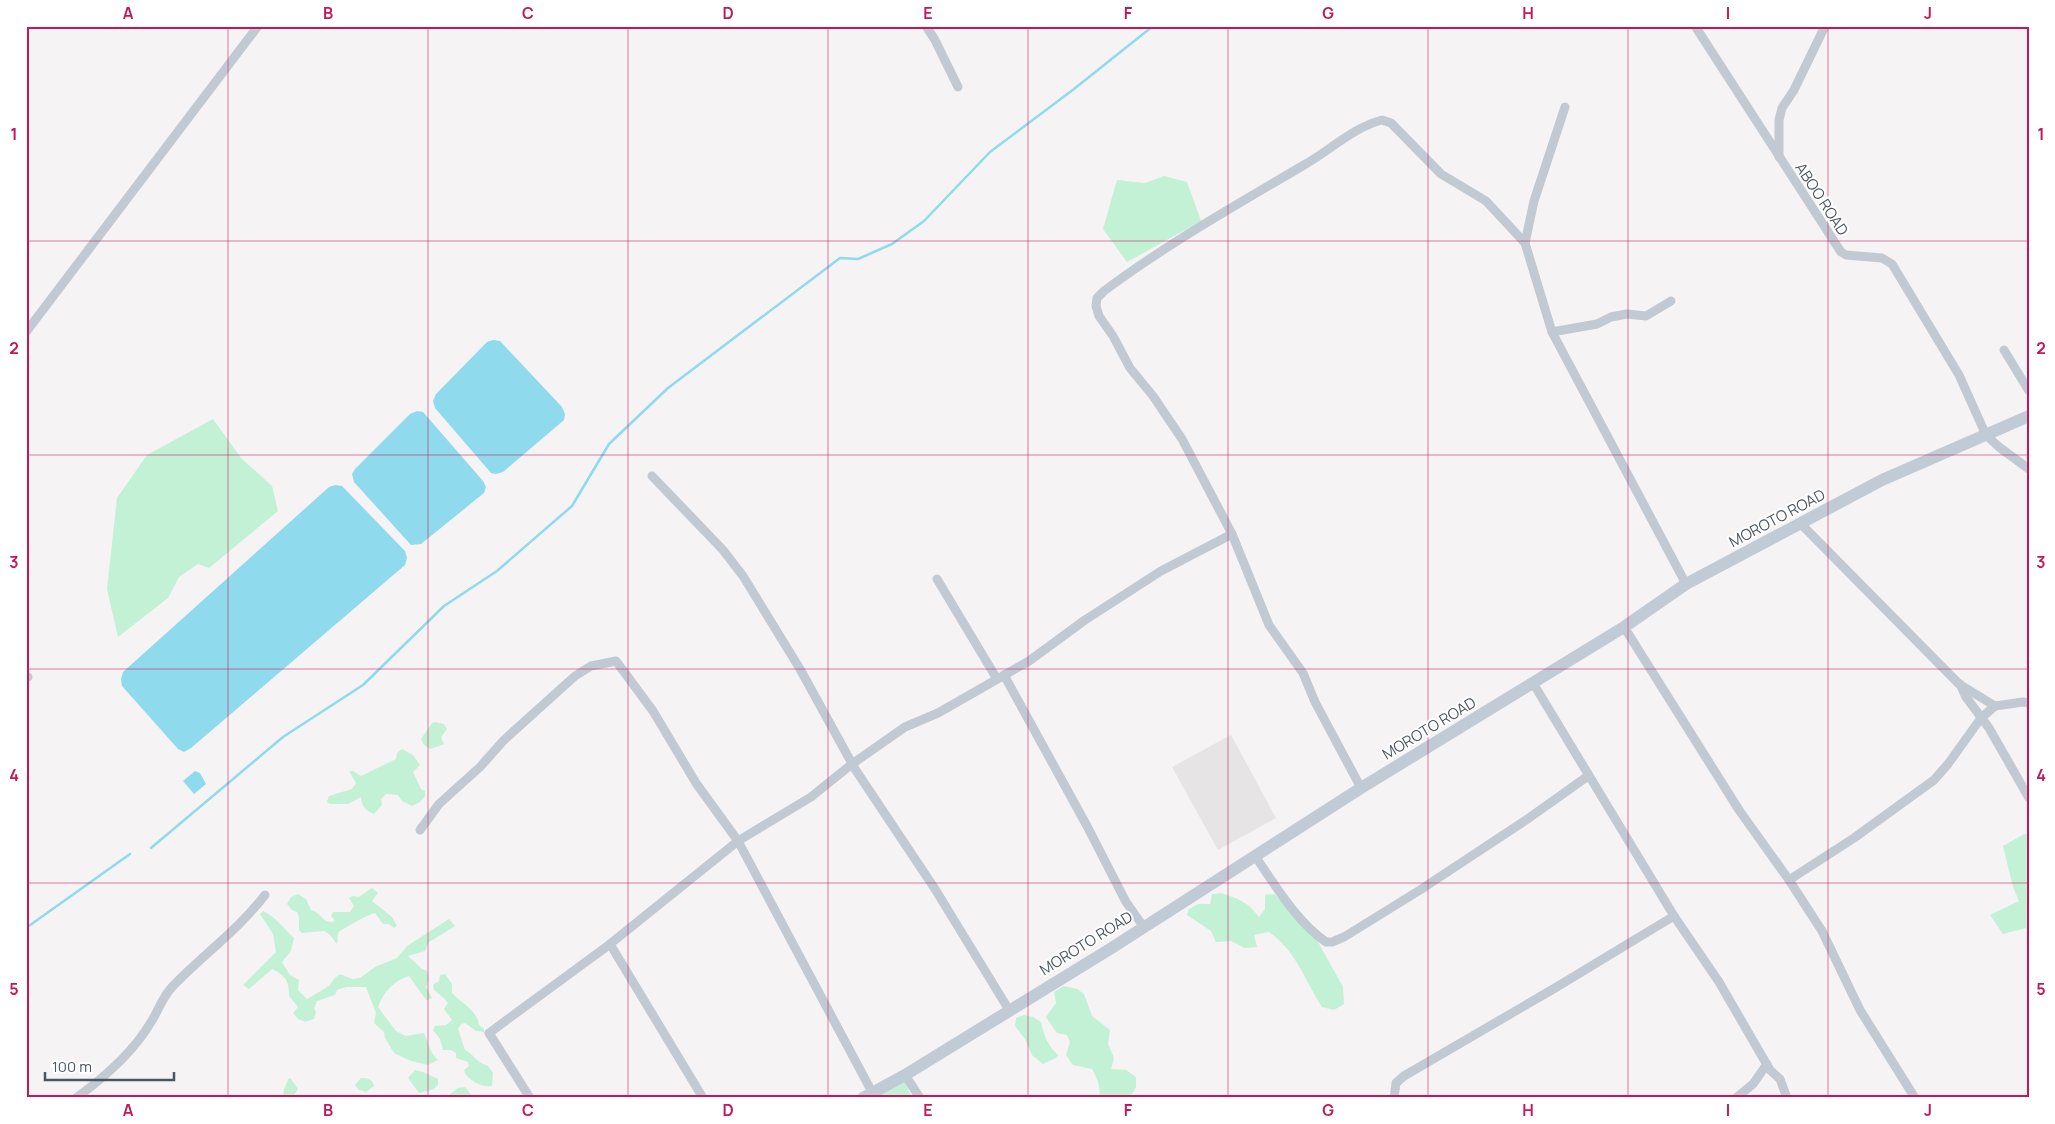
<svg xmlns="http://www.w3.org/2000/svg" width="2055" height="1124" viewBox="0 0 2055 1124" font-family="Manrope,sans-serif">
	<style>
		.education { fill: #e6e4e5 }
		.green { fill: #c3f1d5 }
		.water { fill: #90daee }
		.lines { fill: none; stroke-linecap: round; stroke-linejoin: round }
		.stream { stroke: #90daee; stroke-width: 2.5 }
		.street { stroke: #c1cad2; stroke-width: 9 }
		.secondary { stroke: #c1cbd6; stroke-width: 12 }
		.grid { fill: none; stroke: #c2185b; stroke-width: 1; stroke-opacity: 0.55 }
		.labels { text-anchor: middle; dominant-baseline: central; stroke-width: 4; stroke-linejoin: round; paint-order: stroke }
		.street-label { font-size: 15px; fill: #4a5661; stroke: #fff }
		.neatline { fill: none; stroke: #c2185b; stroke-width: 2 }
		.grid-label { font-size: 16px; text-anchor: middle; font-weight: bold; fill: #c2185b }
	</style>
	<rect width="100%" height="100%" fill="#f5f3f3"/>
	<path class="education" d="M1231 735 1276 818 1218 850 1172 767Z"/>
	<g class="green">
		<path d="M1164 176 1187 182 1201 221 1127 262 1103 229 1117 180 1145 183Z"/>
		<path d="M213 419 241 458 272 486 278 511 209 568 198 564 179 577 168 598 118 637 107 589 117 498 147 455Z"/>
		<path d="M435 722 444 724 447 729 441 737 444 744 430 749 424 745 421 739 432 723Z"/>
		<path d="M402 749 413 755 420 765 413 772 421 789 425 791V796L420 802 412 806 402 801 398 795 386 794 381 799 382 805 374 814C365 810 362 807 361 797L348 804H330L327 802 329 796 352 789 356 783 349 771H353L361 776 396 759 397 753Z"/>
		<path d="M2024 834H2029V933L2026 928 2003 934 1990 915 2019 901 2013 887 2003 846Z"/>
		<path d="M372 888 378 893 372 901 392 917 397 926 394 928 389 924H383L375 913C371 913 340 930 339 932 337 935 338 940 337 944L330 935 324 931 302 933 299 930V917L297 912 292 910 287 904 291 897 298 894 306 899 311 910C321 912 324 926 335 921L331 916 333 912H350L354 906 349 898 353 896 359 897Z"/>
		<path d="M1221 893C1238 898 1249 903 1259 917L1265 909V895L1274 894 1296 913 1317 940 1343 987 1344 1004 1334 1010 1322 1007C1304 979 1297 952 1269 932L1254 935 1257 947 1245 948 1231 941 1216 942 1211 931 1187 915 1189 909 1198 904H1210L1212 894Z"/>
		<path d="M263 911C276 917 284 929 294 938L291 951 282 962 290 975 299 980 298 990 307 999 329 986 334 979 340 974 352 979 360 978 375 967 397 958 407 946 449 919 455 926 429 942 425 951 408 956 422 969 427 971 429 978 426 987 432 998 427 1000 424 997 409 976C394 980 383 993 378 1007L396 1031 406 1036 424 1033C429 1043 429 1052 438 1060L428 1065 411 1061 394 1053 385 1038 384 1032 374 1023 376 1013 366 987H346L337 990 335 995 317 1001 314 1008 316 1012 314 1019 305 1022 298 1019 293 1013 298 1007 289 996C289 981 286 976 272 969L249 989 243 985 276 952 273 934 260 914Z"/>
		<path d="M445 974 452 984V993C461 1003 477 1010 479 1025L484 1029V1032L476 1031 465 1023 461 1024 458 1029 465 1050C476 1056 474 1061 488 1066L493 1073 492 1086C483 1088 466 1080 464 1070L469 1066 468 1062 456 1058V1053L451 1050H443L440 1039 433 1030 435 1026 446 1025 452 1020 444 1009 448 1003 444 998 434 990 433 985 439 981 440 975Z"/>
		<path d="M1064 986 1077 989 1084 994 1092 1016 1110 1030 1108 1044 1114 1058 1111 1069 1126 1070 1136 1077V1087L1130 1098H1099C1101 1086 1097 1078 1092 1069L1073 1065 1066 1055 1070 1042 1067 1035 1057 1033 1046 1017 1056 1003 1054 992Z"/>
		<path d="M1024 1015 1033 1017 1041 1022C1044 1036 1048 1046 1058 1055L1056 1058 1043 1064 1032 1055 1025 1039 1015 1026 1016 1018Z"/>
		<path d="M415 1070 423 1072 438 1079V1084L434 1089 419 1093 408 1078Z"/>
		<path d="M289 1078 291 1079 298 1089 292 1098H283L284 1089Z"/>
		<path d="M361 1078C368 1078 372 1079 374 1086L366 1092 359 1090 355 1085Z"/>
		<path d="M903 1078 912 1098H869Z"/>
		<path d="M465 1087 472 1096 479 1098H445L458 1088Z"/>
	</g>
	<g class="water">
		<path d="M493 340 500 341 562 407 565 414 564 420 503 472 496 474 491 473 435 408 433 401 436 394 487 342Z"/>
		<path d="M417 411 423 412 483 481 486 487 484 493 421 544 411 545 354 482 352 474 355 469 410 414Z"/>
		<path d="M335 485 342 486 405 551 407 558 405 565 191 748 184 752 178 749 122 686 121 679 123 672 329 487Z"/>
		<path d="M195 771 200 773 206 784 194 794 183 781Z"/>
	</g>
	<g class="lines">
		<g class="stream">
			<path d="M151 848 283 737 363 685 444 606 497 571 572 506 609 444 668 388 840 258 858 259 892 244 924 221 990 152 1074 89 1153 26"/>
			<path d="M26 928 130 854"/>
		</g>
		<g class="street">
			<path d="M926 26 935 40 958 87"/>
			<path d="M1695 26 1841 252 1846 255 1882 258 1892 264 1959 375 1986 435 1999 447 2029 469"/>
			<path d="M1779 157V120L1782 108 1794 90 1825 26"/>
			<path d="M1525 243 1534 201 1565 107"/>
			<path d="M26 332 258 26"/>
			<path d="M1552 332 1597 324 1611 317 1627 314 1646 316 1671 301"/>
			<path d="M2004 350 2029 391"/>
			<path d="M652 476 723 550 743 576 800 669 855 769 935 889 1009 1010"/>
			<path d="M1801 524 1959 684 1995 706 2023 702 2029 703"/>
			<path d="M937 579 997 679"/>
			<path d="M1624 627 1739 810 1789 880 1822 931 1860 1010 1915 1098"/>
			<path d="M1004 675 1087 826 1126 902 1143 926"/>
			<path d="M26 676 28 677"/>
			<path d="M1960 684 1966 697 1989 728 2029 798"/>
			<path d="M1361 788 1315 702 1303 673 1269 625 1232 534 1182 439 1153 396 1130 368 1113 336 1099 316 1096 306 1097 298 1104 291C1167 244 1236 205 1304 165 1329 151 1354 127 1382 120L1391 123 1441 174 1486 201 1525 243 1552 332 1686 584"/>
			<path d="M420 830 439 804 480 767 504 740 575 676 591 666 616 661 653 711 696 783 738 841 872 1092"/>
			<path d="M1255 856C1276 886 1296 921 1326 942H1332L1344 937 1420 890 1526 820 1588 776"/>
			<path d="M1789 880 1854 838 1934 780 1948 764 1981 718 1995 706"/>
			<path d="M1674 916 1719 982 1770 1070 1780 1079 1787 1098"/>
			<path d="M610 944 703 1098"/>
			<path d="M905 1075 920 1098"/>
			<path d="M76 1098C105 1077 133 1053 151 1022 159 1010 162 997 173 986 203 955 238 930 265 895"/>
			<path d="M530 1098 489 1033 610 944 738 841 811 797 852 764 905 727 938 713 1029 661 1085 620 1161 571 1232 534"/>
			<path d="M1394 1098 1396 1083 1404 1076 1555 988 1674 916 1533 683"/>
			<path d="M1736 1098 1753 1084 1767 1064"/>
		</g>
		<path class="secondary" d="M863 1098 905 1075 1110 949 1361 788 1624 627 1686 584 1882 480 2029 416"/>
	</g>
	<path class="grid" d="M228 26V1098M428 26V1098M628 26V1098M828 26V1098M1028 26V1098M1228 26V1098M1428 26V1098M1628 26V1098M1828 26V1098M26 241H2029M26 455H2029M26 669H2029M26 883H2029"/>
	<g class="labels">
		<g class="street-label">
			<text transform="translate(1822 199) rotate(57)">ABOO ROAD</text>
			<text transform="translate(1777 518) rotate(-28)">MOROTO ROAD</text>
			<text transform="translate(1429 728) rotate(-31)">MOROTO ROAD</text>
			<text transform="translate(1086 943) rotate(-32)">MOROTO ROAD</text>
		</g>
	</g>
	<rect width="2055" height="1124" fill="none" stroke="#ffffff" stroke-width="55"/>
	<path d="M45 1072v8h129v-8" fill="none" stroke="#4a5661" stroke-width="2.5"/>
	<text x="52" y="1072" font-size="15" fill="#4a5661" stroke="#ffffff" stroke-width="4" paint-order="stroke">100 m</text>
	<rect x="28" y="28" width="2000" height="1068" class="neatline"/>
	<g class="grid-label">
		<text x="128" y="19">A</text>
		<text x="328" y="19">B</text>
		<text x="528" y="19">C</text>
		<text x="728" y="19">D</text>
		<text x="928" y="19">E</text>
		<text x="1128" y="19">F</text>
		<text x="1328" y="19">G</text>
		<text x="1528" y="19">H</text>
		<text x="1728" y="19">I</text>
		<text x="1928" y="19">J</text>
		<text x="14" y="140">1</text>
		<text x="2041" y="140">1</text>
		<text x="14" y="354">2</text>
		<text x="2041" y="354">2</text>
		<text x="14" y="568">3</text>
		<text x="2041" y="568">3</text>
		<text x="14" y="781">4</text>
		<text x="2041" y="781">4</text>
		<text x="14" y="995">5</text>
		<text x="2041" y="995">5</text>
		<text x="128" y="1116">A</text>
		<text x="328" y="1116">B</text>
		<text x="528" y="1116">C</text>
		<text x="728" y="1116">D</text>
		<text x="928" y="1116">E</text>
		<text x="1128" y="1116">F</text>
		<text x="1328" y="1116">G</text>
		<text x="1528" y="1116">H</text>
		<text x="1728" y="1116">I</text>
		<text x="1928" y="1116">J</text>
	</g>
</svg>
